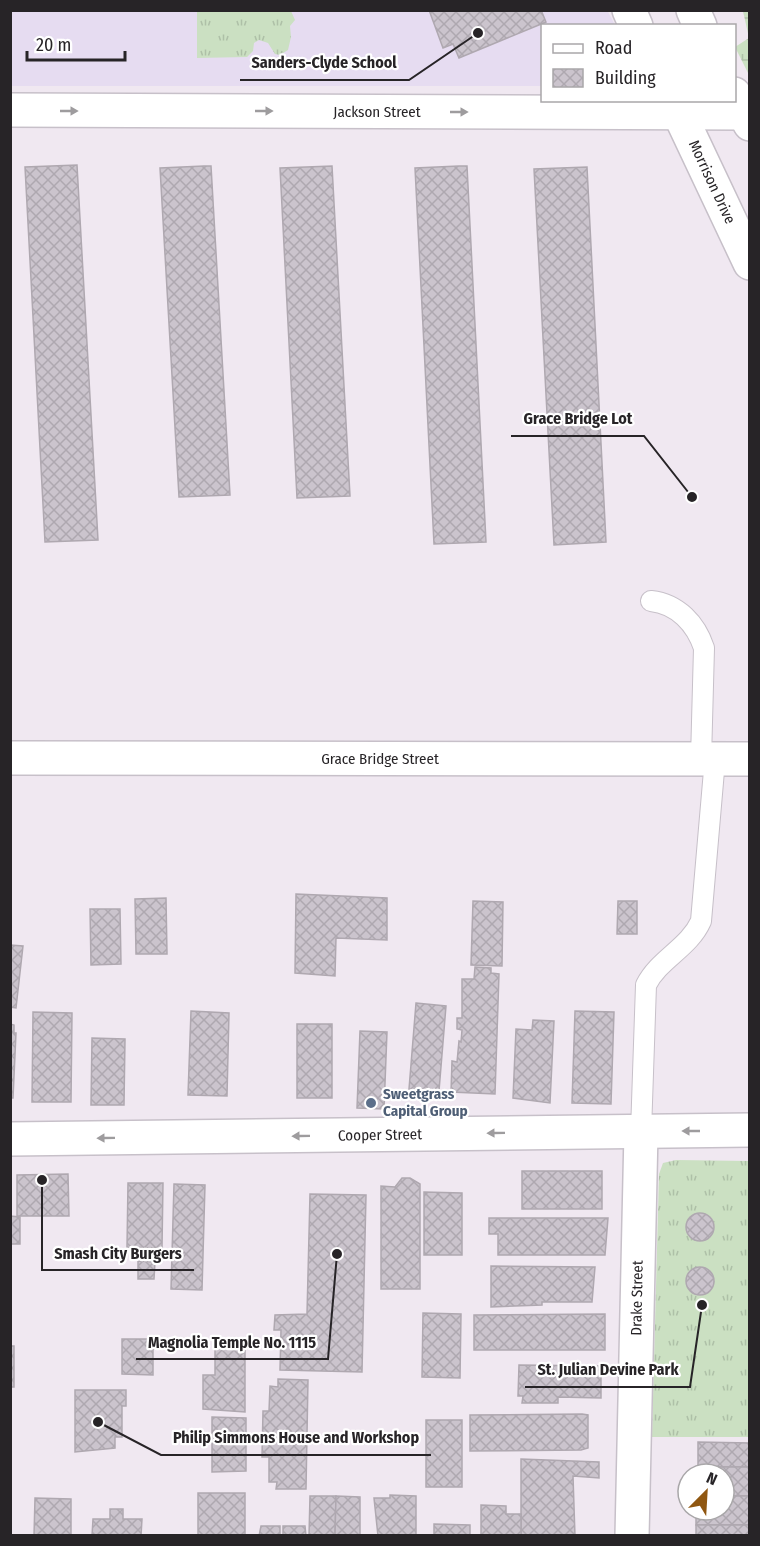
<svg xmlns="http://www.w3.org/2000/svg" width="760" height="1546" viewBox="0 0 760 1546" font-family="'Fira Sans Condensed',sans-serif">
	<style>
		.education { fill: #e6dcf1 }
		.grass { fill: url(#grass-tufts) }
		.wetland { fill: url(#wetland-marsh) }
		.building { fill: url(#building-cross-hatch); stroke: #afa8b0; stroke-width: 1.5 }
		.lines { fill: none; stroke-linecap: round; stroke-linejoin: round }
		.service-casing { stroke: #c7c0c9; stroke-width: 22 }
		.minor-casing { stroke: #c7c0c9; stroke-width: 36 }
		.secondary-casing { stroke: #c7c0c9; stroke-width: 36 }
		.service { stroke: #fff; stroke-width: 20 }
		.minor { stroke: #fff; stroke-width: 33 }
		.secondary { stroke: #fff; stroke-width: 33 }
		.oneway { fill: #9e9c9e }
		.service-dot { fill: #5c6f8a; stroke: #fff; stroke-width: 2 }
		.labels { text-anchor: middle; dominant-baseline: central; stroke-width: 4.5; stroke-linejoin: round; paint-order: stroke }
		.street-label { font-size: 15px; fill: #272427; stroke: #fff }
		.service-label { font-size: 15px; font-weight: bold; fill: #4e5e75; stroke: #fff; text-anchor: start }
		.leader { fill: none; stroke: #272427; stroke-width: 2 }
		.callout-dot { fill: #272427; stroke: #fff; stroke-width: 2 }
		.callout-label { font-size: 16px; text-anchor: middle; font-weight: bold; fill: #272427; stroke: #fff; stroke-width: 4.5; stroke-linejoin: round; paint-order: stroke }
	</style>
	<defs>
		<pattern id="grass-tufts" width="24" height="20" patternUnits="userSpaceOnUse" patternTransform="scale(1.5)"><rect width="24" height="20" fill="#cbe0c2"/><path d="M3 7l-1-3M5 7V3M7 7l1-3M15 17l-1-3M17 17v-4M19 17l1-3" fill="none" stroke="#aec0a7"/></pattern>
		<pattern id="wetland-marsh" width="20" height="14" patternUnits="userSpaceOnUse" patternTransform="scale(1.5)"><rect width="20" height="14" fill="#cbe0c2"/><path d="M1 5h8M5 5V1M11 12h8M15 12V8" fill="none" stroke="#aec0a7"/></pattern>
		<pattern id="building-cross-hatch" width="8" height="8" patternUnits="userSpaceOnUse" patternTransform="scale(1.5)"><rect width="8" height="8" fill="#cbc4cd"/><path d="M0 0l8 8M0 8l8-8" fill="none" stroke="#aea8b0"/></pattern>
	</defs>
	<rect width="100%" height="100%" fill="#f0e8f1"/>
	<path class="education" d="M607 10 615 25 542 26V86H11V11Z"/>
	<g class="grass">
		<path d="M197 11H291L295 20 290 26 291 37 288 50 280 55 275 54 268 43 259 40 254 43 253 51 247 57 197 58Z"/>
		<path d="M676 1160 749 1161V1437H652L659 1174 663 1163Z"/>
	</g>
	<path class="wetland" d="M743 11H749V75L735 47 749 38Z"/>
	<g class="building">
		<path d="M429 10H541L546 22 459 58 453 44 443 48Z"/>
		<path d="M77 165 98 540 45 542 25 167Z"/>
		<path d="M204 166H211L230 495 179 497 160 168Z"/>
		<path d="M332 166 350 496 297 498 280 168Z"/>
		<path d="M459 166H467L486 542 434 544 415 168Z"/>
		<path d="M587 167 606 542 554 545 534 169Z"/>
		<path d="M296 894 387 898V940L336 938 335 976 295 973Z"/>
		<path d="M166 898 167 954H136L135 899Z"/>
		<path d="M473 901 503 902 502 966 471 965Z"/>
		<path d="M618 901H637V934H617Z"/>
		<path d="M90 909H120L121 964 91 965Z"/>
		<path d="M10 945 23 946 16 1008 10 1007Z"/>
		<path d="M475 967 491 968V973L499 974 495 1094 451 1092 452 1061 457 1062 459 1041 461 1042 462 1030 457 1029V1018H462V979H474Z"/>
		<path d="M416 1003 446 1006 439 1091 409 1089Z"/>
		<path d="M191 1011 229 1013 227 1096 188 1095Z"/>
		<path d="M575 1011 614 1012 611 1104 572 1103Z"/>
		<path d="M33 1012 72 1013 71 1102H32Z"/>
		<path d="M533 1020 554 1021 550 1103 513 1098 516 1029 532 1030Z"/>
		<path d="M10 1024 14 1025V1033H16L13 1098H10Z"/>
		<rect x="297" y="1024" width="35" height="74"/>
		<path d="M360 1031 387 1032 384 1109 357 1108Z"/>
		<path d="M92 1038 125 1039 124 1105H91Z"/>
		<rect x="522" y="1171" width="80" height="38"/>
		<path d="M68 1174 69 1216H17V1175Z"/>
		<path d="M402 1178H410L420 1184V1289H381V1186L395 1187Z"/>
		<path d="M128 1183H163L162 1248 127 1247Z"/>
		<path d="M174 1184 205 1185 202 1290 171 1289Z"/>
		<path d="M424 1192 462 1193V1255H424Z"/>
		<path d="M310 1194 366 1195 362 1372 280 1370 281 1330H274L275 1315 307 1314Z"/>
		<circle cx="700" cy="1227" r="14"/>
		<path d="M10 1216 20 1217V1244H10Z"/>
		<path d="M489 1218H608L605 1255H498V1234H489Z"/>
		<path d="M138 1261 155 1262 154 1279H138Z"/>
		<path d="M491 1266 595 1267 592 1302H542V1305L491 1307Z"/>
		<circle cx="700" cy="1281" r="14"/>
		<path d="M423 1313 461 1314 460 1378 422 1377Z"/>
		<path d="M605 1314V1350H474V1315Z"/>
		<path d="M122 1339H153V1375L122 1374Z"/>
		<path d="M215 1343H245V1412L203 1409V1375H215Z"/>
		<rect x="10" y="1346" width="4" height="41"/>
		<path d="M519 1365 601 1366V1398L558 1397V1403H522L523 1396H518Z"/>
		<path d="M278 1379 308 1380 306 1489H276L277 1482H269V1457H262L263 1411H269L270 1386 278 1387Z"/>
		<path d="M75 1390H126V1406H122V1437H115V1448L75 1452Z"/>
		<path d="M582 1414 588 1415V1448L581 1450 470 1451V1415Z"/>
		<path d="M212 1417 246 1418V1471L212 1472Z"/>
		<rect x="426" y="1420" width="36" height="67"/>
		<path d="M698 1442 750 1443V1467H698Z"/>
		<path d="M521 1459 599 1462V1478L573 1476 575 1536H521Z"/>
		<path d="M696 1467H750V1496H724V1474H696Z"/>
		<rect x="198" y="1493" width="47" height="43"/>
		<path d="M390 1495 416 1496V1536H378L374 1498H390Z"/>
		<path d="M310 1496H336L335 1536H309Z"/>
		<path d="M336 1496 360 1497V1536H335Z"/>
		<path d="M724 1496H750V1525H696V1510H724Z"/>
		<path d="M35 1498 71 1499V1536H34Z"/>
		<path d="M481 1505 506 1506V1514H521V1536H481Z"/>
		<path d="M110 1509H123V1519H142L141 1536H92L93 1519H110Z"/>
		<path d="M434 1524 470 1525V1536H434Z"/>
		<rect x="696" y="1525" width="54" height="11"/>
		<path d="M261 1526H280V1535H283V1526H305L306 1536H259Z"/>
	</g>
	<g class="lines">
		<defs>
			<g id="service">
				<path d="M651 601C678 604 696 624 704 648L701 759"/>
				<path d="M641 1132 646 985C659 959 689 948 701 921L715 759"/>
			</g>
			<g id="minor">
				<path d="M10 110 744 113"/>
				<path d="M10 758 750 759"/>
				<path d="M10 1139 750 1130"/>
				<path d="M632 1536 641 1132"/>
			</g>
			<g id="secondary">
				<path d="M629 10 636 26"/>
				<path d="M693 10 700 26"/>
				<path d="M734 94 750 124"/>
				<path d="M673 100 750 263"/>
			</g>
		</defs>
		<use href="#service" class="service-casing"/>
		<use href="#minor" class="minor-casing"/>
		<use href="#secondary" class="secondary-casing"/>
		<use href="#service" class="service"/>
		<use href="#minor" class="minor"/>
		<use href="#secondary" class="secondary"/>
	</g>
	<defs><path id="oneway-solid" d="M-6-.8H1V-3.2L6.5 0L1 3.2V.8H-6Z" transform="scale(1.5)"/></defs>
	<g class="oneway">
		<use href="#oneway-solid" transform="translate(69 111)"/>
		<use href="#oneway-solid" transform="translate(264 111)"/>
		<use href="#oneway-solid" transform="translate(459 112)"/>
		<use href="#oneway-solid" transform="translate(691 1131) rotate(180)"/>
		<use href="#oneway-solid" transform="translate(496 1133) rotate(179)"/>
		<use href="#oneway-solid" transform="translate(301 1136) rotate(179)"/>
		<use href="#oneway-solid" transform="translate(106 1138) rotate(179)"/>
	</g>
	<circle class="service-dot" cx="371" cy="1103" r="6"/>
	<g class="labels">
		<g class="street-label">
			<text x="377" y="112">Jackson Street</text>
			<text transform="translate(712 182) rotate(65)">Morrison Drive</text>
			<text x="380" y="759">Grace Bridge Street</text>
			<text transform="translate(380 1135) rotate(-1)">Cooper Street</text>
			<text transform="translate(637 1298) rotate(-89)">Drake Street</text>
		</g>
		<g class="service-label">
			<text x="383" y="1094">Sweetgrass<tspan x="383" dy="17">Capital Group</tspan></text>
		</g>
	</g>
	<path class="leader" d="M478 33L409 80H240M692 497L644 436H511M42 1180L42 1270H194M337 1254L328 1359H136M702 1305L690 1387H525M98 1422L161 1455H431"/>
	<g class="callout-dot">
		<circle cx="478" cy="33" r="6"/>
		<circle cx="692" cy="497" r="6"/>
		<circle cx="42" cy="1180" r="6"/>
		<circle cx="337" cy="1254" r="6"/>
		<circle cx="702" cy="1305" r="6"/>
		<circle cx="98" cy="1422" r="6"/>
	</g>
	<g class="callout-label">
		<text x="324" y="68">Sanders-Clyde School</text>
		<text x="578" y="424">Grace Bridge Lot</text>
		<text x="118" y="1259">Smash City Burgers</text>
		<text x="232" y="1348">Magnolia Temple No. 1115</text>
		<text x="608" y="1375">St. Julian Devine Park</text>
		<text x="296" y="1443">Philip Simmons House and Workshop</text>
	</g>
	<rect width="760" height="1546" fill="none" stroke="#272427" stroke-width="24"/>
	<rect x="541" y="24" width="195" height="78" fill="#ffffff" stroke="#a9a7a9" stroke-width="1.5"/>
	<rect x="553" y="44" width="30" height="9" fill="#ffffff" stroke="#a9a7a9" stroke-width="1.5"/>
	<text x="595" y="54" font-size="18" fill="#272427">Road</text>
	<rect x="553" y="69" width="30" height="18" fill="url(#building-cross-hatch)" stroke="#a9a7a9" stroke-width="1.5"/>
	<text x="595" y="84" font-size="18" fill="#272427">Building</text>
	<g transform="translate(706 1492) rotate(24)"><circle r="28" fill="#ffffff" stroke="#a9a7a9" stroke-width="1.5"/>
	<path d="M0-4.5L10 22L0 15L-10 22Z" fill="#905711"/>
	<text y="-9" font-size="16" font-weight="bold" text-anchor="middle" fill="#272427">N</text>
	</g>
	<path d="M27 51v9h98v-9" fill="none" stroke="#272427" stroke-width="3"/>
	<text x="36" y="51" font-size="18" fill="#272427" stroke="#ffffff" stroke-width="4.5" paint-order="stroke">20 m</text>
</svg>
